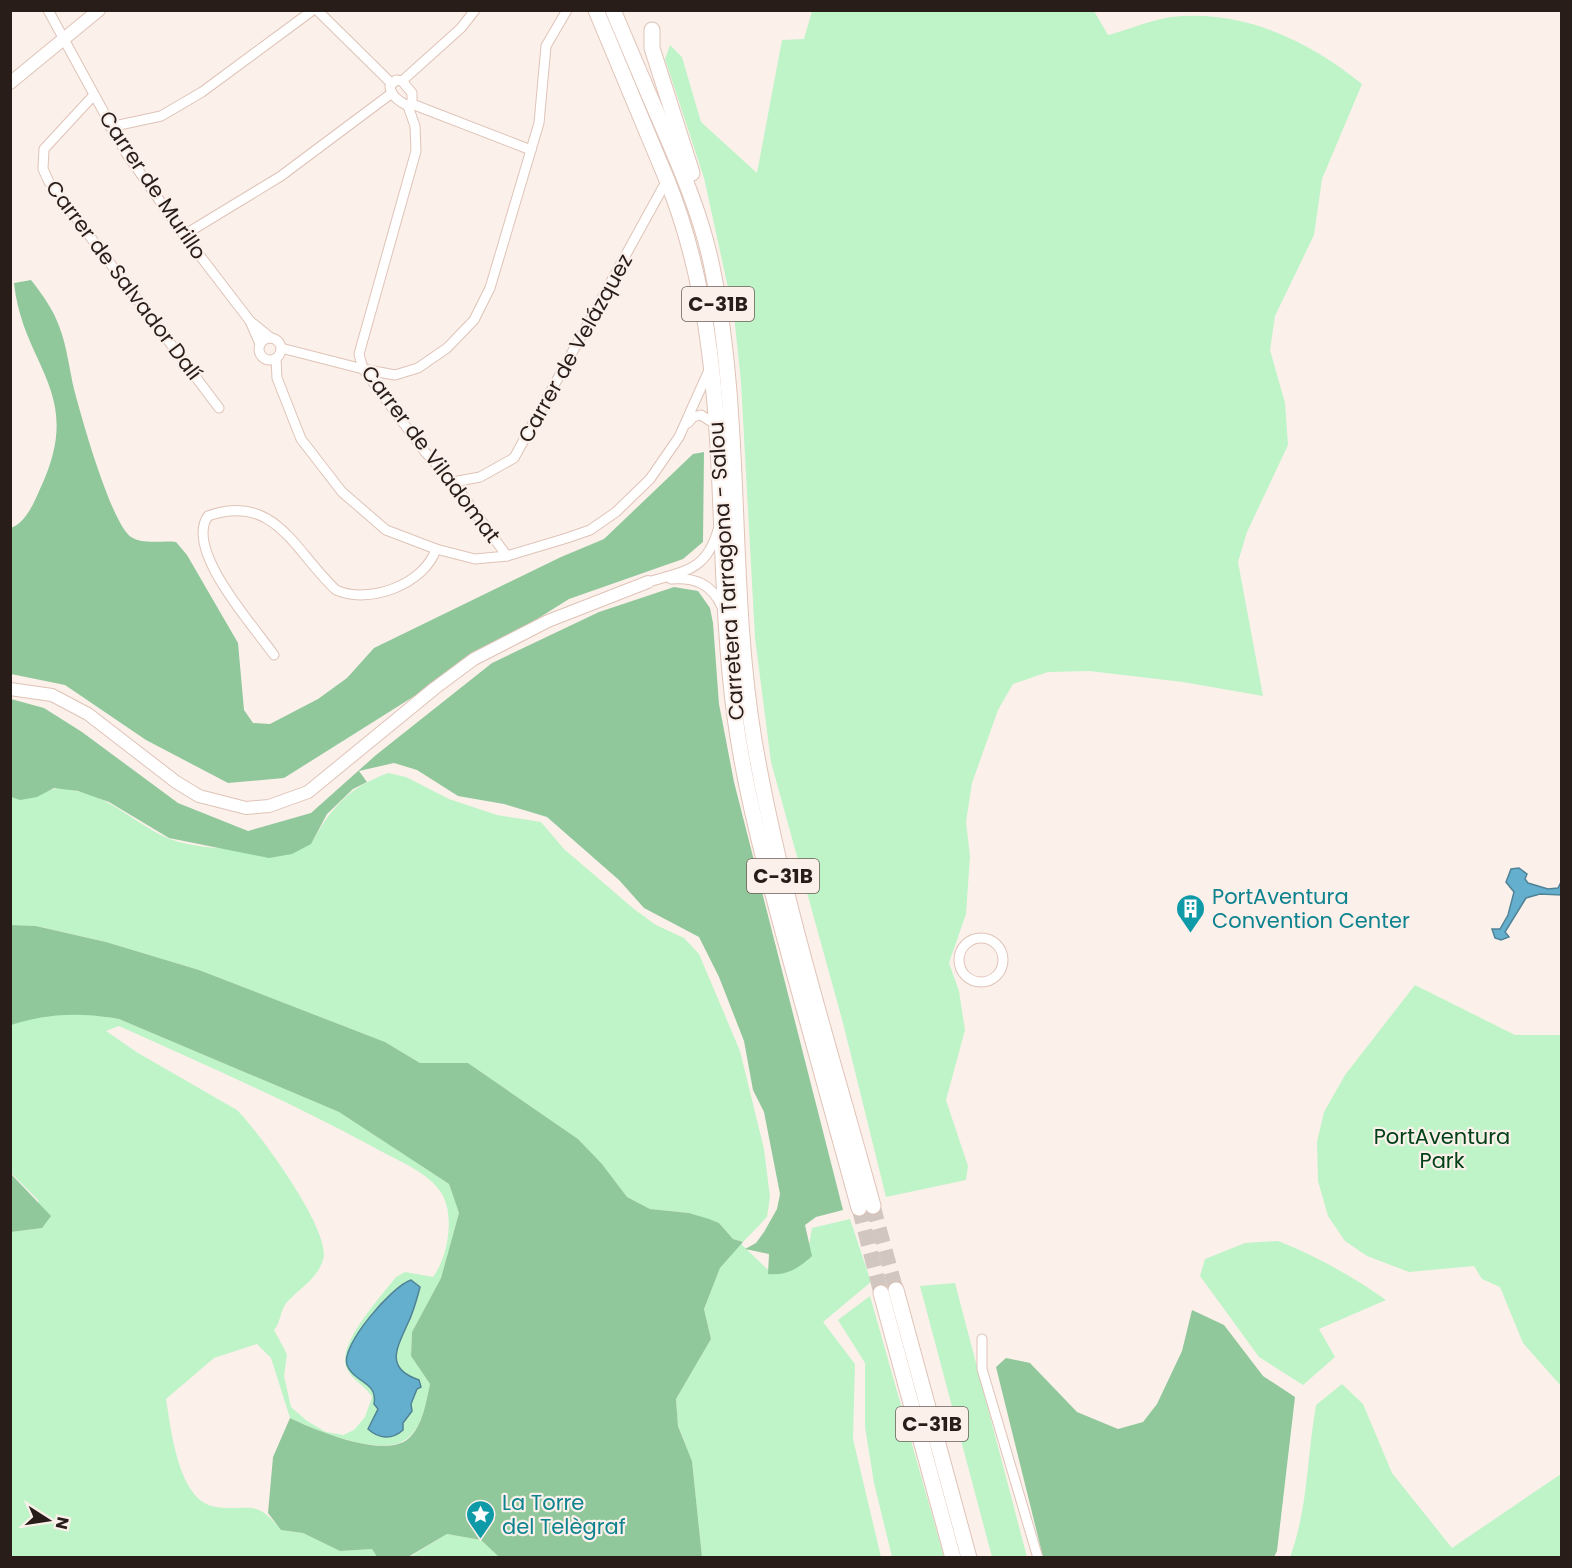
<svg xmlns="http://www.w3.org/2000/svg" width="1572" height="1568" viewBox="0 0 1572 1568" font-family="Poppins,sans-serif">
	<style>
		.green { fill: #bef4c7; fill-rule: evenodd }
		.forest { fill: #90c89b }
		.water { fill: #63afcd; stroke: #518397; stroke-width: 1.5 }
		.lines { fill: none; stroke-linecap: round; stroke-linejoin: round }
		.trunk-tunnel { stroke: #d2c6c1; stroke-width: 15; stroke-dasharray: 15 8; stroke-linecap: butt }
		.minor-casing { stroke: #dfc3b7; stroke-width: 11 }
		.tertiary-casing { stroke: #dfc3b7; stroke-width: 14 }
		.primary-casing { stroke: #dfc3b7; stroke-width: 17 }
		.trunk-casing { stroke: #dfc3b7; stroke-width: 17 }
		.minor { stroke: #fff; stroke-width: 9 }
		.tertiary { stroke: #fff; stroke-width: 12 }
		.primary { stroke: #fff; stroke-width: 15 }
		.trunk { stroke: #fff; stroke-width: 15 }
		.labels { text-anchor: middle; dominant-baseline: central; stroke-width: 4.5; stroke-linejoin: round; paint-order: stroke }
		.shield { fill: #fcf0eb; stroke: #685c58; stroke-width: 1.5 }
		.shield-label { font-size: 20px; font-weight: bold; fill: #281d19 }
		.street-label { font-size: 21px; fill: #281d19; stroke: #fcf0eb }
		.culture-label { font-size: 21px; fill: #0d838f; stroke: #fcf0eb; text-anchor: start }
		.park-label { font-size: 21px; fill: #004118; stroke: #fcf0eb }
	</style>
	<rect width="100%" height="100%" fill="#fcf0eb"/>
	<g class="green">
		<path d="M812 11H1094L1108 35C1128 30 1150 20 1171 17 1242 9 1308 40 1362 84L1322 179 1314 235 1275 316 1270 350 1285 403 1288 445 1247 532 1238 562 1263 696 1183 682 1089 671 1048 672 1013 684 998 710 972 783 966 822 970 856 966 914 949 963 959 991 965 1030 946 1100 968 1166 966 1180 886 1197 843 1023 771 762 755 638 741 382 734 315 704 178 665 59 670 45 682 57 701 122 757 173 782 40 804 39Z"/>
		<path d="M388 773 406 777 449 799 497 815 541 822 564 849 634 909 656 925 684 938 699 954 740 1051 764 1149 770 1197 767 1217 743 1242 733 1239 719 1223 689 1213 650 1209 627 1197 602 1164 578 1139 468 1063H420L385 1042 199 970 106 942 37 926 11 925 10 797C34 803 35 793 54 789 60 787 70 790 76 791 112 797 137 826 170 839 214 855 266 846 311 844 331 808 348 788 388 773Z"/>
		<path d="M1415 985 1515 1035H1561V1386L1523 1343 1500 1287 1482 1279 1474 1266 1409 1272 1367 1256 1345 1241 1328 1216 1318 1181 1317 1142 1324 1112 1345 1075Z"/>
		<path d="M86 1013 119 1019 339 1112 449 1184 459 1213 441 1278 412 1332 411 1356 430 1384C426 1402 423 1426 408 1438 383 1459 315 1430 290 1418L271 1358 257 1344 214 1358 166 1399C171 1428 178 1502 216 1507 250 1512 255 1497 281 1530L303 1533 340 1551 372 1549 377 1557H11V1232L42 1228 38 1200 11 1173 10 1025 37 1016ZM119 1026C206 1065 292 1103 375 1148 396 1160 429 1172 442 1194 455 1217 448 1256 433 1277L405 1272 396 1277C381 1297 335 1345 347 1369 353 1381 366 1386 372 1397L365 1417 354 1430 343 1435 326 1432 307 1421 291 1407 284 1376 287 1354 274 1330C281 1322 280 1310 287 1302 300 1288 317 1279 323 1260 333 1232 258 1131 237 1110L138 1053 106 1031Z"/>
		<path d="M850 1219 871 1282 823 1322 855 1364 853 1439 881 1557H702L692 1461 678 1425 676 1399 711 1339 704 1309 720 1268 741 1244 767 1269 807 1257 812 1228Z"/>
		<path d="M1278 1241C1316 1256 1352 1276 1386 1300L1319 1329 1335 1357 1303 1385 1259 1357 1200 1276 1205 1259 1245 1243Z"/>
		<path d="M955 1283 1027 1557H992L920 1286Z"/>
		<path d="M870 1296 944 1557H892L874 1483 865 1427V1363L838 1320Z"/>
		<path d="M1342 1384 1363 1404 1392 1473 1452 1548 1561 1474V1557H1290C1308 1509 1307 1456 1316 1405Z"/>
		<path d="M447 1534 481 1540 499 1557 408 1558Z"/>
	</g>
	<g class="forest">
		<path d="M31 280C42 294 53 309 59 326 67 346 69 368 74 389 81 416 111 523 131 537 144 545 161 540 176 542L187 555 238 643 244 710 253 723 270 724 318 699 347 678 374 648 561 557 604 539 693 454 704 452 703 542 683 559 569 599 284 778 228 783 146 740 65 685 11 674V528C26 522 34 503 40 489 86 392 23 368 14 283Z"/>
		<path d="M674 587 698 591 710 608 713 623 719 704 734 782 843 1210 816 1217 805 1225 812 1256C799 1268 787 1276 768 1274L769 1254 745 1249 756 1243 764 1232 777 1209 780 1194 764 1112 753 1090 744 1041 719 977 699 937 644 908 619 880 547 817 504 804 458 796 417 770 394 763 359 771 367 782 353 789 327 814 311 844 292 854 269 858 169 838 109 802 78 791 54 788 37 797 20 800 11 797V699L44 708 82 732 178 803 248 831 311 813 376 755 492 663 599 612Z"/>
		<path d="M11 925 36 926 106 942 199 970 385 1042 420 1063H468L578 1139 602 1164 627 1197 650 1209 689 1213 709 1219 719 1223 733 1239 743 1242 720 1268 704 1309 711 1339 676 1399 678 1426 692 1461 702 1557H499L481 1540 447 1534 408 1557H377L372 1549 340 1551 303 1533 281 1530 268 1513 273 1457 290 1418C315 1430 383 1459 408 1439 423 1426 426 1402 430 1384L411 1356 412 1332 441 1278 459 1213 449 1184 339 1112 119 1019C81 1012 47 1013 11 1025Z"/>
		<path d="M10 1173 51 1216 42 1228 11 1232Z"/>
		<path d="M1192 1310 1224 1325 1263 1376 1295 1397 1277 1551 1274 1557H1043L996 1367 1006 1358 1030 1363 1077 1412 1118 1429 1143 1422 1157 1404 1182 1351Z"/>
	</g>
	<g class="water">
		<path d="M1519 868 1527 874 1525 879 1528 883 1548 889 1558 888 1561 882V895L1540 894 1526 898 1505 932 1509 937 1501 940 1495 938 1492 929H1500L1508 915 1514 892 1506 882 1511 869Z"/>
		<path d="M411 1280 420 1287 419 1291C416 1302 413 1313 408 1323 397 1348 384 1368 419 1380L421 1387 417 1389 411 1404 412 1411 403 1423V1430C392 1440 379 1439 368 1429L378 1409 374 1404C378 1381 354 1383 347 1365 340 1346 392 1286 411 1280Z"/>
	</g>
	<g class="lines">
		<g class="trunk-tunnel">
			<path d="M873 1206 896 1290"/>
			<path d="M859 1208 881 1293"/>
		</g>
		<defs>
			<g id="minor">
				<path d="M48 10 126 153 184 235 250 321 271 338"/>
				<path d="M317 10 391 83"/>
				<path d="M396 80 402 81 412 93V104L408 106C400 102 390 95 390 86Z"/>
				<path d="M402 81 461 28 475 10"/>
				<path d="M93 96 44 149 43 169 49 182 219 408"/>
				<path d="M412 104 531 150"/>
				<path d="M408 106 415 126 416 151 359 354 363 369 425 452 453 482 507 556"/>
				<path d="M110 127 161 116 202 92 313 10"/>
				<path d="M184 235 281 176 392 93"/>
				<path d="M250 321 260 344"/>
				<circle cx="270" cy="349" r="11"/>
				<path d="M281 348 363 369 395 375 418 368 447 348 474 320 490 288 539 123 546 46 567 10"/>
				<path d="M276 358 277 378 301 439 342 492 386 530 436 549 475 559 507 556 567 538 590 530 616 512 650 479 679 437 709 370"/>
				<path d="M688 423 693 417 701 415 715 424"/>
				<path d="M453 482 480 477 514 458 667 180"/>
				<path d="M671 579C695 577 712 584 722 607"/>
				<path d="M648 582C685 571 706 571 718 530"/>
				<path d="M274 655C254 626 184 550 208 516 275 492 295 552 336 590 369 605 425 584 436 549"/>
				<circle cx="981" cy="960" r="22"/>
				<path d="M982 1339V1369L1038 1558"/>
			</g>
			<g id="tertiary">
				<path d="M10 83 99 10"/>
				<path d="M10 689 52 695 88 714 176 782 199 796 246 808 269 806 308 792 435 688 474 659 548 621 648 582"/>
			</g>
			<g id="primary">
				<path d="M596 10 667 180"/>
				<path d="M613 10 644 83"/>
			</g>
			<g id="trunk">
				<path d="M652 30V48L692 173"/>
				<path d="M644 83C669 143 699 203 712 267 744 423 728 584 754 740 781 897 831 1052 873 1206"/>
				<path d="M667 180C736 350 711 538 735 717 746 797 768 876 789 954 812 1038 835 1123 859 1208"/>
				<path d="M896 1290 969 1558"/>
				<path d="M881 1293 953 1558"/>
			</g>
		</defs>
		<use href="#minor" class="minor-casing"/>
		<use href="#tertiary" class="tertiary-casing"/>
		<use href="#primary" class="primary-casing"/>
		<use href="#trunk" class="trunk-casing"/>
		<use href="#minor" class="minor"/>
		<use href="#tertiary" class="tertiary"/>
		<use href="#primary" class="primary"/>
		<use href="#trunk" class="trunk"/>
	</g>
	<defs>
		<symbol id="building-pin" viewBox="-11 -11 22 30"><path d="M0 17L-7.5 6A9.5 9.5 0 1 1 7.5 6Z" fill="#0f9aa8" stroke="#fcf0eb"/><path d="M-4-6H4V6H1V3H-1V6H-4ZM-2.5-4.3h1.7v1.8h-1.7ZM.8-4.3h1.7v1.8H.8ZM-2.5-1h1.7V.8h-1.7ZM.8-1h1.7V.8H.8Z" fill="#fff"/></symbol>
		<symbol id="sight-pin" viewBox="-11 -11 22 30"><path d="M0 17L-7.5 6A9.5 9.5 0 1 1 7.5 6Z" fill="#0f9aa8" stroke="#fcf0eb"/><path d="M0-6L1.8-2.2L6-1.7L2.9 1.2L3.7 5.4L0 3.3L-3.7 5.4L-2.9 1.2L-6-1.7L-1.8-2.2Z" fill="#fff"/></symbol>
	</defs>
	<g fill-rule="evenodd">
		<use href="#building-pin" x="1174" y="892" width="33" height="45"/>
		<use href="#sight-pin" x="464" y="1498" width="33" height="45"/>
	</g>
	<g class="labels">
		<g class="shield">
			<rect x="682" y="287" width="72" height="34" rx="4.5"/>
			<rect x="747" y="859" width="72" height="34" rx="4.5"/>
			<rect x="896" y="1407" width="72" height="34" rx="4.5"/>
		</g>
		<g class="shield-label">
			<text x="718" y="304">C-31B</text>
			<text x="783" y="876">C-31B</text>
			<text x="932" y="1424">C-31B</text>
		</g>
		<g class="street-label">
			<text transform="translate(153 185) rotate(56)">Carrer de Murillo</text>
			<text transform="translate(124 280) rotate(53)">Carrer de Salvador Dalí</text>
			<text transform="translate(575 348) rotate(-61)">Carrer de Velázquez</text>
			<text transform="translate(431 454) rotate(53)">Carrer de Viladomat</text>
			<text transform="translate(726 571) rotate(-94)">Carretera Tarragona - Salou</text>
		</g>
		<g class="culture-label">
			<text x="1212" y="896">PortAventura<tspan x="1212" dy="24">Convention Center</tspan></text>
			<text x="502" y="1502">La Torre<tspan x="502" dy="24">del Telègraf</tspan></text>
		</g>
		<g class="park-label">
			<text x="1442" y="1136">PortAventura<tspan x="1442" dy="24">Park</tspan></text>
		</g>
	</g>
	<rect width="1572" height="1568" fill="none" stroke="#281d19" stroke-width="24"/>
	<g transform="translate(48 1520) rotate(102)" stroke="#fcf0eb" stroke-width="4.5" paint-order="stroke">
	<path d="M0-4.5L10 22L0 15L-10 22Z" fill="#281d19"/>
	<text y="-9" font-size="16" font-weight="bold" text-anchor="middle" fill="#281d19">N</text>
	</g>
</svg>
